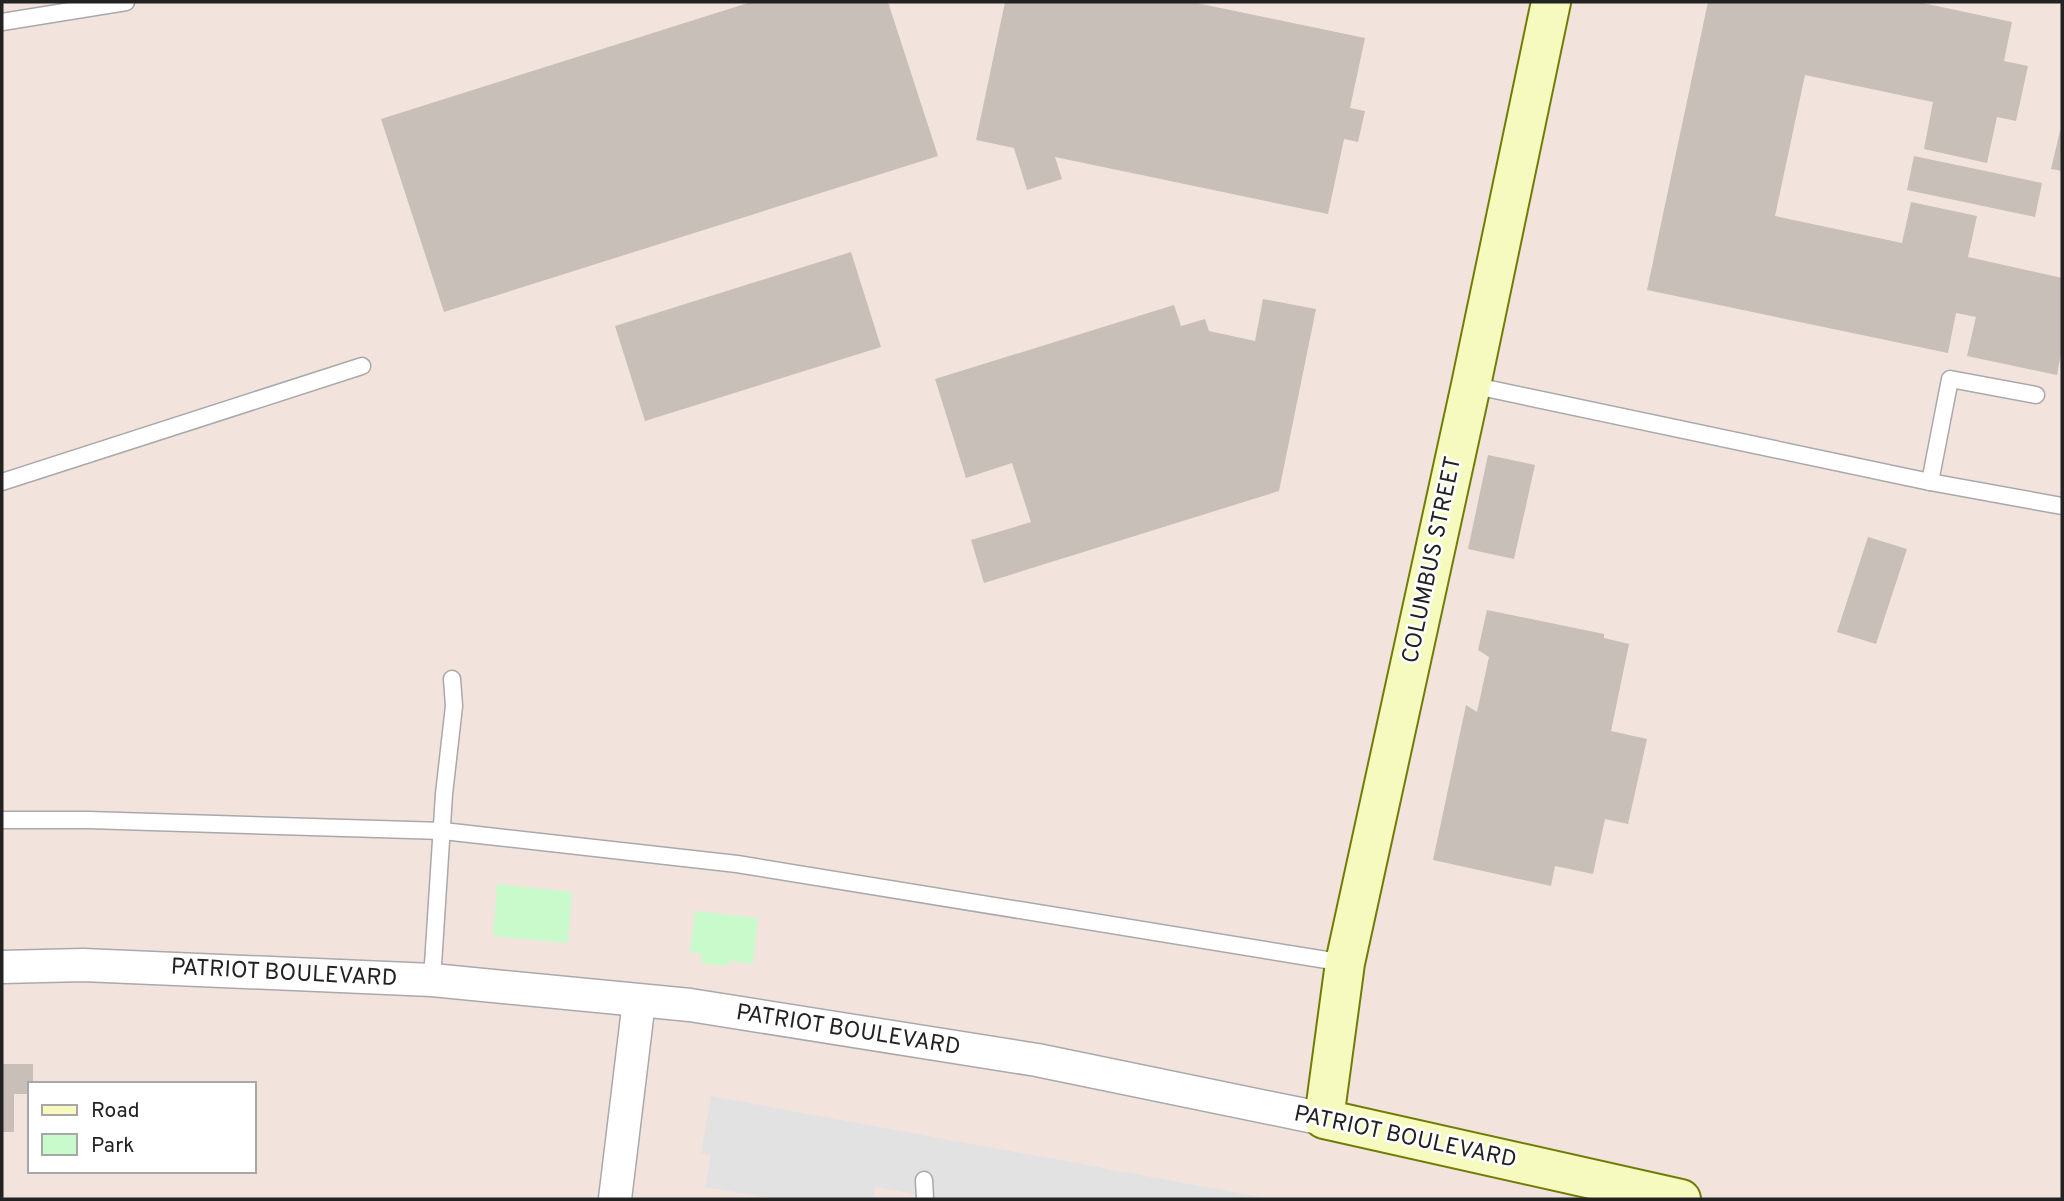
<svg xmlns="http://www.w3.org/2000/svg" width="2064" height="1201" viewBox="0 0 2064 1201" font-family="Overpass,sans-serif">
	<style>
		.military { fill: #f3e3dd; fill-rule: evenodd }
		.park { fill: #c8facc }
		.parking { fill: #e2e2e2 }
		.building { fill: #c7bfb8 }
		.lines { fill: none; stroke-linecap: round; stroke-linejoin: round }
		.lane-casing { stroke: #a9a9a9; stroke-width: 19 }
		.street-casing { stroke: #a9a9a9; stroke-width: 35 }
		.secondary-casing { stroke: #707d05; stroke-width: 42 }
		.lane { stroke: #fff; stroke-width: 16 }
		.street { stroke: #fff; stroke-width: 32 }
		.secondary { stroke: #f7fabf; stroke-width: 38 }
		.labels { text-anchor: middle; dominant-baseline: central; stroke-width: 5; stroke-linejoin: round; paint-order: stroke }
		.street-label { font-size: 23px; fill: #222; stroke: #fff }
	</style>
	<rect width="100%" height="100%" fill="#f2efe9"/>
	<path class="military" d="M2 2H2062V1199H2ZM30 1084H254V1171H30Z"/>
	<g class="park">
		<path d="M497 884 572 892 568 943 493 936Z"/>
		<path d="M695 911 758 918 753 964 729 961 728 966 701 963 702 954 690 952Z"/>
	</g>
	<path class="parking" d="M711 1096 1260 1197 1259 1199H940L876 1187 873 1199H775L705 1187 711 1155 701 1153Z"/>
	<g class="building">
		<path d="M751 2H888L938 156 444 312 381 119Z"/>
		<path d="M1005 2H1192L1365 38 1350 108 1365 111 1358 142 1344 139 1328 214 1055 157 1062 179 1027 190 1014 148 976 140Z"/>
		<path d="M1708 2H1918L2012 22 2004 61 2028 66 2016 121 1997 117 1987 163 1924 149 1933 102 1805 75 1775 216 1902 243 1911 202 1977 216 1968 257 2062 278V348L2057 375 1967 356 1976 317 1956 313 1948 353 1647 290Z"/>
		<path d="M2060 131H2062V171L2051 169Z"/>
		<path d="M1914 156 2042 183 2035 217 1907 190Z"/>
		<path d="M851 252 881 347 645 421 615 326Z"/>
		<path d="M1263 299 1316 309 1279 491 984 583 971 540 1031 522 1012 463 966 478 935 379 1174 305 1181 326 1205 319 1209 331 1255 341Z"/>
		<path d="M1488 455 1535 465 1514 559 1468 549Z"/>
		<path d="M1868 537 1907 549 1876 644 1837 632Z"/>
		<path d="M1487 610 1604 634V638L1629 644 1611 731 1647 739 1628 824 1605 819 1593 874 1555 866 1551 886 1433 860 1466 705 1477 712 1489 657 1478 650Z"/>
		<path d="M2 1064H33V1084H30V1094H14V1132H2Z"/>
	</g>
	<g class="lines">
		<defs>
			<g id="lane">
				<path d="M2 22 126 2"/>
				<path d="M1471 385 1930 482 2062 506"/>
				<path d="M2 482 362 366"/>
				<path d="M1930 482 1950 379 2036 395"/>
				<path d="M2 820H88L443 831 737 864 1345 963"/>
				<path d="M432 980 444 794 454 706 452 679"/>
				<path d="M924 1180 925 1199"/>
			</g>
			<g id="street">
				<path d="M2 967 83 965 432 980 690 1005 1037 1060 1324 1119"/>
				<path d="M615 1199 639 1001"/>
			</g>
			<path id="secondary" d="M1551 2 1471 385 1345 963 1324 1119 1681 1199"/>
		</defs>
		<use href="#lane" class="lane-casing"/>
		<use href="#street" class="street-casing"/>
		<use href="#secondary" class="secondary-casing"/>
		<use href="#lane" class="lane"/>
		<use href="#street" class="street"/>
		<use href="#secondary" class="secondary"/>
	</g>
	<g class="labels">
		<g class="street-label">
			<text transform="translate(1433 560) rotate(-78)">COLUMBUS STREET</text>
			<text transform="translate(284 974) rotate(3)">PATRIOT BOULEVARD</text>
			<text transform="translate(848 1031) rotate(9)">PATRIOT BOULEVARD</text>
			<text transform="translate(1405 1138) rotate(12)">PATRIOT BOULEVARD</text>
		</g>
	</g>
	<rect width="2064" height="1201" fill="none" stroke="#222222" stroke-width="7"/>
	<rect x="28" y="1082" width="228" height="91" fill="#ffffff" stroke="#a7a7a7" stroke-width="2"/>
	<rect x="42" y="1105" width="35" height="10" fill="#f7fabf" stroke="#a7a7a7" stroke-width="2"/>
	<text x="91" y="1117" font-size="21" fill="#222222">Road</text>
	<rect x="42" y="1134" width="35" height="21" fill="#c8facc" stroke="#a7a7a7" stroke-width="2"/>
	<text x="91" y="1152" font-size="21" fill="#222222">Park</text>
</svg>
